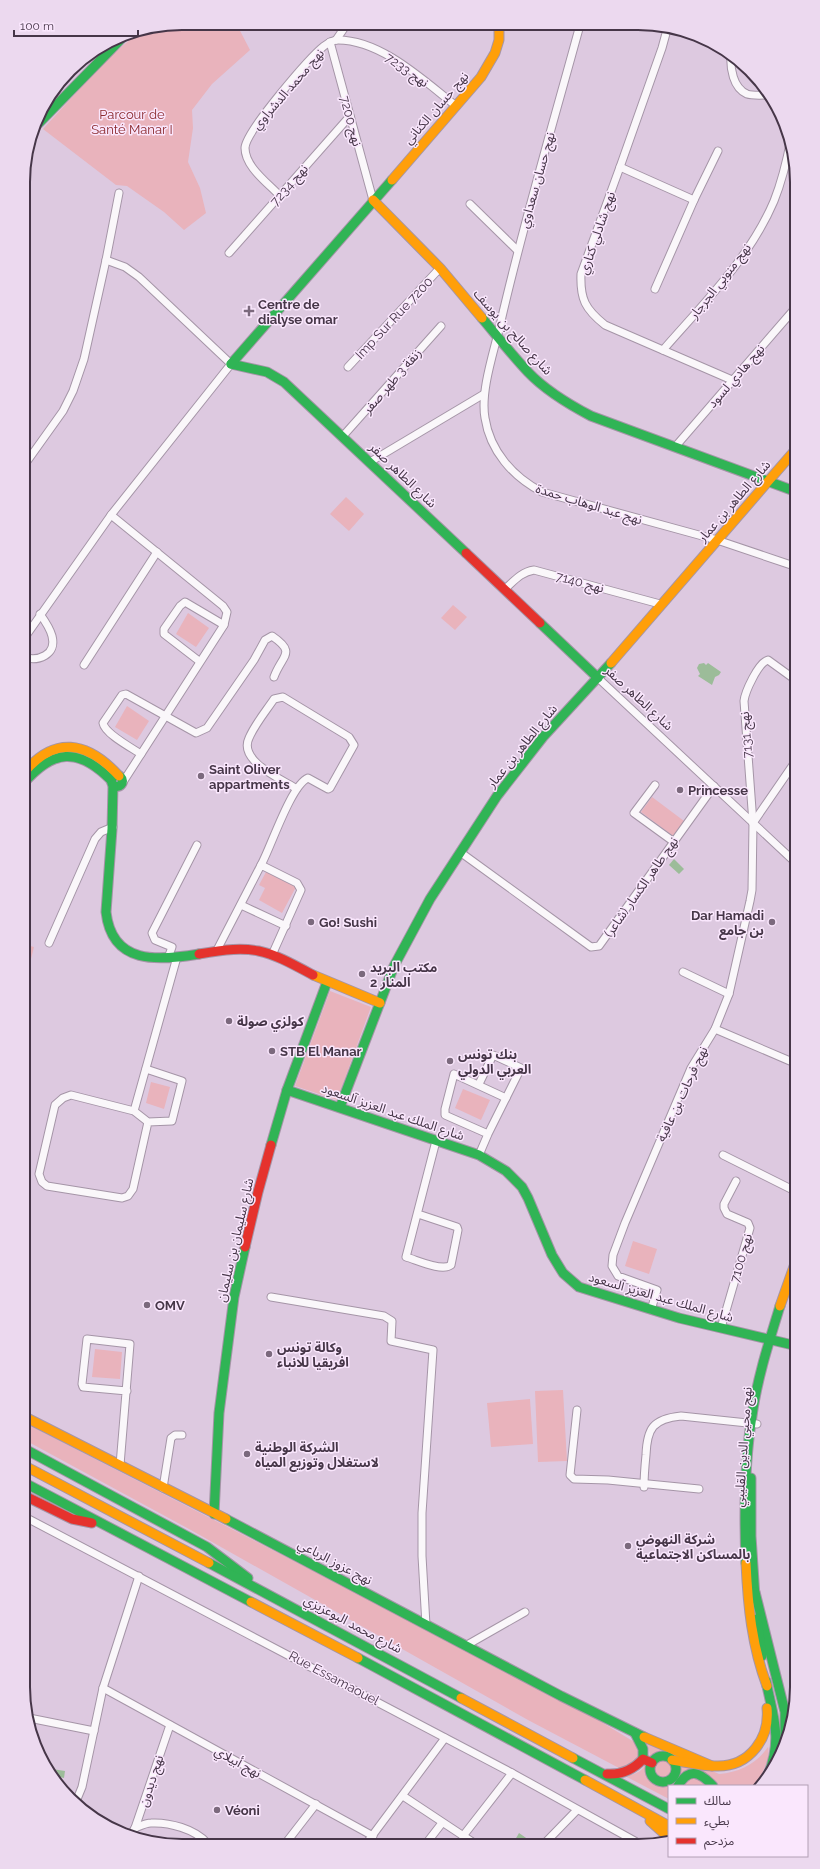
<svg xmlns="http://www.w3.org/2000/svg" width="820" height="1869" viewBox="0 0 820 1869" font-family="Raleway,'Noto Sans Arabic',sans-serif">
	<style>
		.green { fill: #e9b3bc }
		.water { fill: #9cbc99 }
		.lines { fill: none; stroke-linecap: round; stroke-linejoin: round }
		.street-casing { stroke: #a595a7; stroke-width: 9 }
		.fast-casing { stroke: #a595a7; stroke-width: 11 }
		.slow-casing { stroke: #a595a7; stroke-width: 11 }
		.jam-casing { stroke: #a595a7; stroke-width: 11 }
		.street { stroke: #faf7fa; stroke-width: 7 }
		.fast { stroke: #30b455; stroke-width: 9 }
		.slow { stroke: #ff9f0a; stroke-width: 9 }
		.jam { stroke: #e5322d; stroke-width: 9 }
		.poi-dot { fill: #7b697d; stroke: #fae7fd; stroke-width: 1.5 }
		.labels { text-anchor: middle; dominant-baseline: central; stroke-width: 3; stroke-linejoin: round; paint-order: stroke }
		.street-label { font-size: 13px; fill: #463648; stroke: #fae7fd }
		.park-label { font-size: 13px; fill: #8b2a2e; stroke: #fae7fd }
		.poi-label { font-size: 13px; font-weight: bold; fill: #463648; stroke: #fae7fd; text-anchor: start }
		.rim { fill: none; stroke: #463648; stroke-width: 2 }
	</style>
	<rect width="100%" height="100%" fill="#ddc9e0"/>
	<g class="green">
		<path d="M182 23H236L250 50 212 84 192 110 193 128 188 162 200 188 206 213 184 230 164 212 127 186 116 185 43 129 106 60 139 32Z"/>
		<path d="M346 497 364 514 349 531 330 514Z"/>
		<path d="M453 605 467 617 455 630 441 618Z"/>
		<path d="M188 613 209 628 196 647 176 634Z"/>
		<path d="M127 706 149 721 137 740 115 727Z"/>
		<path d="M652 797 684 821 673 836 641 812Z"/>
		<path d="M266 872 296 887 282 913 259 900 265 888 259 885Z"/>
		<path d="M23 944 34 947 28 971 23 969Z"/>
		<path d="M330 991 371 1007 337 1100 295 1086Z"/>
		<path d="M151 1082 170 1087 164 1109 146 1103Z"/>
		<path d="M463 1089 490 1100 481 1120 455 1108Z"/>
		<path d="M633 1241 657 1249 649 1274 625 1266Z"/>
		<path d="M95 1349 122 1352 120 1379 92 1377Z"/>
		<path d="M563 1390 567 1461 538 1462 535 1391Z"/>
		<path d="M530 1399 533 1444 491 1447 487 1403Z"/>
		<path d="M23 1422 565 1700 636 1743 641 1753 630 1768H619L528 1720 189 1529 23 1439Z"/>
		<path d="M646 1741 719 1774C740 1772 756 1764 768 1747 771 1759 761 1776 755 1786H669V1799L625 1776C642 1773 644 1769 650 1754Z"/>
	</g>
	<g class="water">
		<path d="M704 663 706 665 708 663 721 672 719 675 715 677 712 685 698 676 700 674 697 668 699 664Z"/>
		<path d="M674 859 684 869 679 874 669 865Z"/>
		<path d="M52 1769 65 1771 64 1778 51 1775Z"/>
		<path d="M519 1833 529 1840 526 1845 515 1840Z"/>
	</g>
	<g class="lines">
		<defs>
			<g id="street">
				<path d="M580 25C553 124 524 221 501 321 495 349 480 390 485 418 490 451 513 477 542 492L717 540 797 567"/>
				<path d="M668 26 662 48 620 167 581 274C580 299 585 309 605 325L732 380"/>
				<path d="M336 40 347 24"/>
				<path d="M330 42 373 200"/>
				<path d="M731 55C730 68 733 88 747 94 753 96 763 95 769 95"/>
				<path d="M620 167 694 200"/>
				<path d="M280 196C268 183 245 167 245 148 245 132 310 57 324 46 328 43 333 40 338 40 381 40 423 80 455 105"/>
				<path d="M470 204 517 250"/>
				<path d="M229 253 350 116"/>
				<path d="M655 289 694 200 718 151"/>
				<path d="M663 350C703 304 750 258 774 201 782 181 787 160 791 139"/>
				<path d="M348 367 440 268"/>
				<path d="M343 436 441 326"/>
				<path d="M675 447 797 306"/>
				<path d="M370 462 484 394"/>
				<path d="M23 467 63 411 73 391 84 359 106 260 119 193"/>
				<path d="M111 515 223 606 227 612 224 625 123 782"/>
				<path d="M505 589C514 581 521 572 534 570L660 604"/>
				<path d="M23 640 111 515 231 364 139 277 125 267 106 260"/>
				<path d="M23 657C38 662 57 655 52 636 50 628 45 621 40 614"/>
				<path d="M199 661 164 634V629L180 606 185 602 224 625"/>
				<path d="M84 665 157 552"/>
				<path d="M598 678 797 864"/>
				<path d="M141 754C132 748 105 734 103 723L122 695 126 694 196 733 207 728 254 660 265 640 272 636C297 653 282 655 274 677"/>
				<path d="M655 785 634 813 674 842"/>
				<path d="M753 823 797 759"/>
				<path d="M460 852 591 947 599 946 714 786"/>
				<path d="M261 865C271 847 291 785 308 778L328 789 330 788 354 745 349 737 283 697 274 699C266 711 255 724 249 738 238 761 281 779 297 789"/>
				<path d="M241 905 286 926"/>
				<path d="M49 943 95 839 101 832 113 827"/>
				<path d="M217 950 261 865 297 883 301 890 272 955"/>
				<path d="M168 958 172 947 155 940 152 933 197 845"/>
				<path d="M683 972 729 994"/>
				<path d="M715 1029 797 1064"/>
				<path d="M146 1069 182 1081 172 1121 148 1122 134 1111 71 1095 63 1098 55 1105 39 1174 42 1182 47 1186 122 1198 128 1196 133 1189 148 1122"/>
				<path d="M479 1084 493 1055 521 1068 506 1098"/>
				<path d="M134 1111 177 957"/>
				<path d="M479 1155 488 1134 506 1098 454 1074 445 1109V1115L488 1134"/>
				<path d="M723 1155 797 1192"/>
				<path d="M418 1214 457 1227 458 1230 451 1265C442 1272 417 1260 406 1257L436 1141"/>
				<path d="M271 1297 384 1316 392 1321 391 1341 433 1350 422 1513V1556L426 1625"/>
				<path d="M651 1310 657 1290 618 1276 612 1266 613 1255 625 1223 691 1068 715 1029 729 994 750 901 752 890 753 823 744 701C745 692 758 663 768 660L797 681"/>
				<path d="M721 1328 750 1228 748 1223 727 1214 724 1208V1204L736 1181"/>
				<path d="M577 1410 570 1475 574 1479 608 1480 699 1489"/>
				<path d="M120 1465 130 1344 87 1339 82 1384 83 1387 127 1391"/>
				<path d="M644 1487C644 1476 645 1465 646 1455 647 1428 653 1419 681 1416L757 1424"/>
				<path d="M163 1488 171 1438 175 1435H182"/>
				<path d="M23 1516 512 1773 642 1845"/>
				<path d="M467 1645 525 1612"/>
				<path d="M103 1688 373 1836"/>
				<path d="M27 1719 29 1718 94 1731"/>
				<path d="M403 1796 477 1845"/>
				<path d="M75 1804 82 1787 103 1688 139 1576"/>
				<path d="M135 1828C140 1826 146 1823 151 1823 169 1822 195 1829 207 1843"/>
				<path d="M130 1836 135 1828 170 1725"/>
				<path d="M463 1836 512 1773"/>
				<path d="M285 1844 316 1804"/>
				<path d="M366 1844 445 1738"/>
				<path d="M425 1845 442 1823"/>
				<path d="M543 1845 577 1810"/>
			</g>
			<g id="fast">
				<path d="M36 126 126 34"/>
				<path d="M482 318C497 336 512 355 528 372 546 391 568 404 591 416L797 492"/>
				<path d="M231 364 267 372 284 382 466 553"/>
				<path d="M231 364 392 180"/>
				<path d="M540 623 598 678"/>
				<circle cx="117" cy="781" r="5.5"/>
				<path d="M23 784C53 749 78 747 111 780"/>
				<path d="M113 785 112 829 106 912C112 965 158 961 199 954"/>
				<path d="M287 1090 479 1155 506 1171 522 1187 528 1198 552 1255 563 1273 579 1287 679 1318 797 1346"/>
				<path d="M340 1107 394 966 430 899 497 796 543 737 611 663"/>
				<path d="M271 1145 287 1090 327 982"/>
				<path d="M23 1448 207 1547 248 1578"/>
				<path d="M751 1478V1536L755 1597"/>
				<path d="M23 1482 251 1602"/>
				<path d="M214 1514 219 1413 234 1297 245 1247"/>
				<path d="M226 1519 561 1696 644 1737"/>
				<path d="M209 1563 461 1698"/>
				<path d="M746 1563C744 1514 744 1465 752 1416 757 1379 769 1342 780 1306"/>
				<path d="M755 1592 785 1712V1746"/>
				<path d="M757 1619 762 1656"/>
				<path d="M358 1658 585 1780"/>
				<path d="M766 1681C773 1717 783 1738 768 1775"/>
				<path d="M635 1733 643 1749V1759"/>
				<circle cx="663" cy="1769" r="13"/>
				<path d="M573 1758 669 1809"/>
				<path d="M678 1786C689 1767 700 1772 713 1786"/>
			</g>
			<g id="slow">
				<path d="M392 180 481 77 495 53 499 40V25"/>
				<path d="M373 200 440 268 482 318"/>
				<path d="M611 663 797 448"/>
				<path d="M23 774C54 735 87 741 119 776"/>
				<path d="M313 975 380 1003"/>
				<path d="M780 1306 797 1258"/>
				<path d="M23 1416 226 1519"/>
				<path d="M23 1465 209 1563"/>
				<path d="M746 1563C748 1606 752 1646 767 1686"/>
				<path d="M251 1602 358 1658"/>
				<path d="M461 1698 573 1758"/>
				<path d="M644 1737 712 1766"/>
				<path d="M672 1760C687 1762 703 1767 718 1766 750 1766 770 1738 767 1708"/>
				<path d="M585 1780 669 1826"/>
				<path d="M650 1821 669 1838"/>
			</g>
			<g id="jam">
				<path d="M466 553 540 623"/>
				<path d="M199 954C254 944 265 949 313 975"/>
				<path d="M245 1247 258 1192 271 1145"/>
				<path d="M23 1495 72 1519 92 1523"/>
				<path d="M607 1774C622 1775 633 1770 643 1759L652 1763"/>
			</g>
		</defs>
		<use href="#street" class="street-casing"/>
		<use href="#fast" class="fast-casing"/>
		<use href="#slow" class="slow-casing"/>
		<use href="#jam" class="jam-casing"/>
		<use href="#street" class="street"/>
		<use href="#fast" class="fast"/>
		<use href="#slow" class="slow"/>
		<use href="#jam" class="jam"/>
	</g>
	<g class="poi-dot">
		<path d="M247 305h4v4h4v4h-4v4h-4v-4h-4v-4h4z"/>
		<circle cx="201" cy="776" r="4"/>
		<circle cx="680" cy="790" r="4"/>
		<circle cx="311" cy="922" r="4"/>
		<circle cx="772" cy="922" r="4"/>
		<circle cx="362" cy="974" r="4"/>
		<circle cx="229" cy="1021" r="4"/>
		<circle cx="272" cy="1051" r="4"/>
		<circle cx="450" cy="1061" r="4"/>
		<circle cx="147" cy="1305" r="4"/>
		<circle cx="269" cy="1354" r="4"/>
		<circle cx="247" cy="1454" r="4"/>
		<circle cx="628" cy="1546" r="4"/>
		<circle cx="217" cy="1810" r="4"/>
	</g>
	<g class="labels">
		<g class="street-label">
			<text transform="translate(407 70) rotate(35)">نهج 7233</text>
			<text transform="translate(288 89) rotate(-49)">نهج محمد الدشراوي</text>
			<text transform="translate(436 108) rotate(-49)">نهج حسان الكناني</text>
			<text transform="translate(351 121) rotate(75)">نهج 7200</text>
			<text transform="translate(537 180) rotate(-74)">نهج حسان سعداوي</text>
			<text transform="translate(289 185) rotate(-49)">نهج 7234</text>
			<text transform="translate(597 233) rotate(-71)">نهج شادلي كتاري</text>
			<text transform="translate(720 281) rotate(-52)">نهج منوبي الجرجار</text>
			<text transform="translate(394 318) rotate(-47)">Imp Sur Rue 7200</text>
			<text transform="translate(513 332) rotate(48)">شارع صالح بن يوسف</text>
			<text transform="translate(736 376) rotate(-49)">نهج هادي لسود</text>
			<text transform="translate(392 381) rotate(-49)">زنقة 3 طهر صفر</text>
			<text transform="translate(403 475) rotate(44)">شارع الطاهر صفر</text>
			<text transform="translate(734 501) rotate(-49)">شارع الطاهر بن عمار</text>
			<text transform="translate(589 504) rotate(17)">نهج عبد الوهاب حمدة</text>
			<text transform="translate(580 582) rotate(15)">نهج 7140</text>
			<text transform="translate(639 698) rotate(43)">شارع الطاهر صفر</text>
			<text transform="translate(746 735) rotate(-94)">نهج 7131</text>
			<text transform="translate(522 746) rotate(-51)">شارع الطاهر بن عمار</text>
			<text transform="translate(641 887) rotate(-55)">نهج طاهر الكسار (شاعر)</text>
			<text transform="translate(682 1094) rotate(-65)">نهج فرحات بن عافية</text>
			<text transform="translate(393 1112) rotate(19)">شارع الملك عبد العزيز آلسعود</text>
			<text transform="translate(235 1240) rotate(-77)">شارع سليمان بن سليمان</text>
			<text transform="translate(741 1258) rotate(-74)">نهج 7100</text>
			<text transform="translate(661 1297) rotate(16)">شارع الملك عبد العزيز آلسعود</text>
			<text transform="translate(743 1447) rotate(-86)">نهج محيي الدين القليبي</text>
			<text transform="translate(335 1562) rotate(28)">نهج عزوز الرباعي</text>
			<text transform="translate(353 1624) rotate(28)">شارع محمد البوعزيزي</text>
			<text transform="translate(334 1678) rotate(28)">Rue Essamaouel</text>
			<text transform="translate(238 1762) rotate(29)">نهج أبيلاي</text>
			<text transform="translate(151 1781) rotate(-72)">نهج ديدون</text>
		</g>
		<g class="park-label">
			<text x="132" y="114">Parcour de<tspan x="132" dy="15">Santé Manar I</tspan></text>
		</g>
		<g class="poi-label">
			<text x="258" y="304">Centre de<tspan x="258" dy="15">dialyse omar</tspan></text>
			<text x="209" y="769">Saint Oliver<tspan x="209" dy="15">appartments</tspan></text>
			<text x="688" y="790">Princesse</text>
			<text x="764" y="915" text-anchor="end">Dar Hamadi<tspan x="764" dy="15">بن جامع</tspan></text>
			<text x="319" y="922">Go! Sushi</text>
			<text x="370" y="967">مكتب البريد<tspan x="370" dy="15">المنار 2</tspan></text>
			<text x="237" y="1021">كولزي صولة</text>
			<text x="280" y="1051">STB El Manar</text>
			<text x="458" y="1054">بنك تونس<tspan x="458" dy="15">العربي الدولي</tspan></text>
			<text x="155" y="1305">OMV</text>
			<text x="277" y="1347">وكالة تونس<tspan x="277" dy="15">افريقيا للانباء</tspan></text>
			<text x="255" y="1447">الشركة الوطنية<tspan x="255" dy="15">لاستغلال وتوزيع المياه</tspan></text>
			<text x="636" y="1539">شركة النهوض<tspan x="636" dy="15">بالمساكن الاجتماعية</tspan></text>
			<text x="225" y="1810">Véoni</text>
		</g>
	</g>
	<path d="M0 0H820V1869H0ZM182 30H638A152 152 0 0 1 790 182V1687A152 152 0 0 1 638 1839H182A152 152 0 0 1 30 1687V182A152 152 0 0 1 182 30Z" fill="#ecd9ef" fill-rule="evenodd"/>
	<path class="rim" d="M182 30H638A152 152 0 0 1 790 182V1687A152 152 0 0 1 638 1839H182A152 152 0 0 1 30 1687V182A152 152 0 0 1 182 30Z"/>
	<rect x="668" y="1785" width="140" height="72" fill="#fae7fd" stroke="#b2a0b5"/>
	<rect x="676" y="1798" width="20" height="6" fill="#30b455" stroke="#b2a0b5"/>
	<text x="704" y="1805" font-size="12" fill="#463648">سالك</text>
	<rect x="676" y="1818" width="20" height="6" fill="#ff9f0a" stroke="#b2a0b5"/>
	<text x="704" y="1825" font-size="12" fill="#463648">بطيء</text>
	<rect x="676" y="1838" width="20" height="6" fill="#e5322d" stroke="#b2a0b5"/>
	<text x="704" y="1845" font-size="12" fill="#463648">مزدحم</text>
	<path d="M14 30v6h124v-6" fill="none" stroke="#463648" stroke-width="2"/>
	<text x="20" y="30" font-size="12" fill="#463648" stroke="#fae7fd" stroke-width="3" paint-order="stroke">100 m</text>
</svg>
